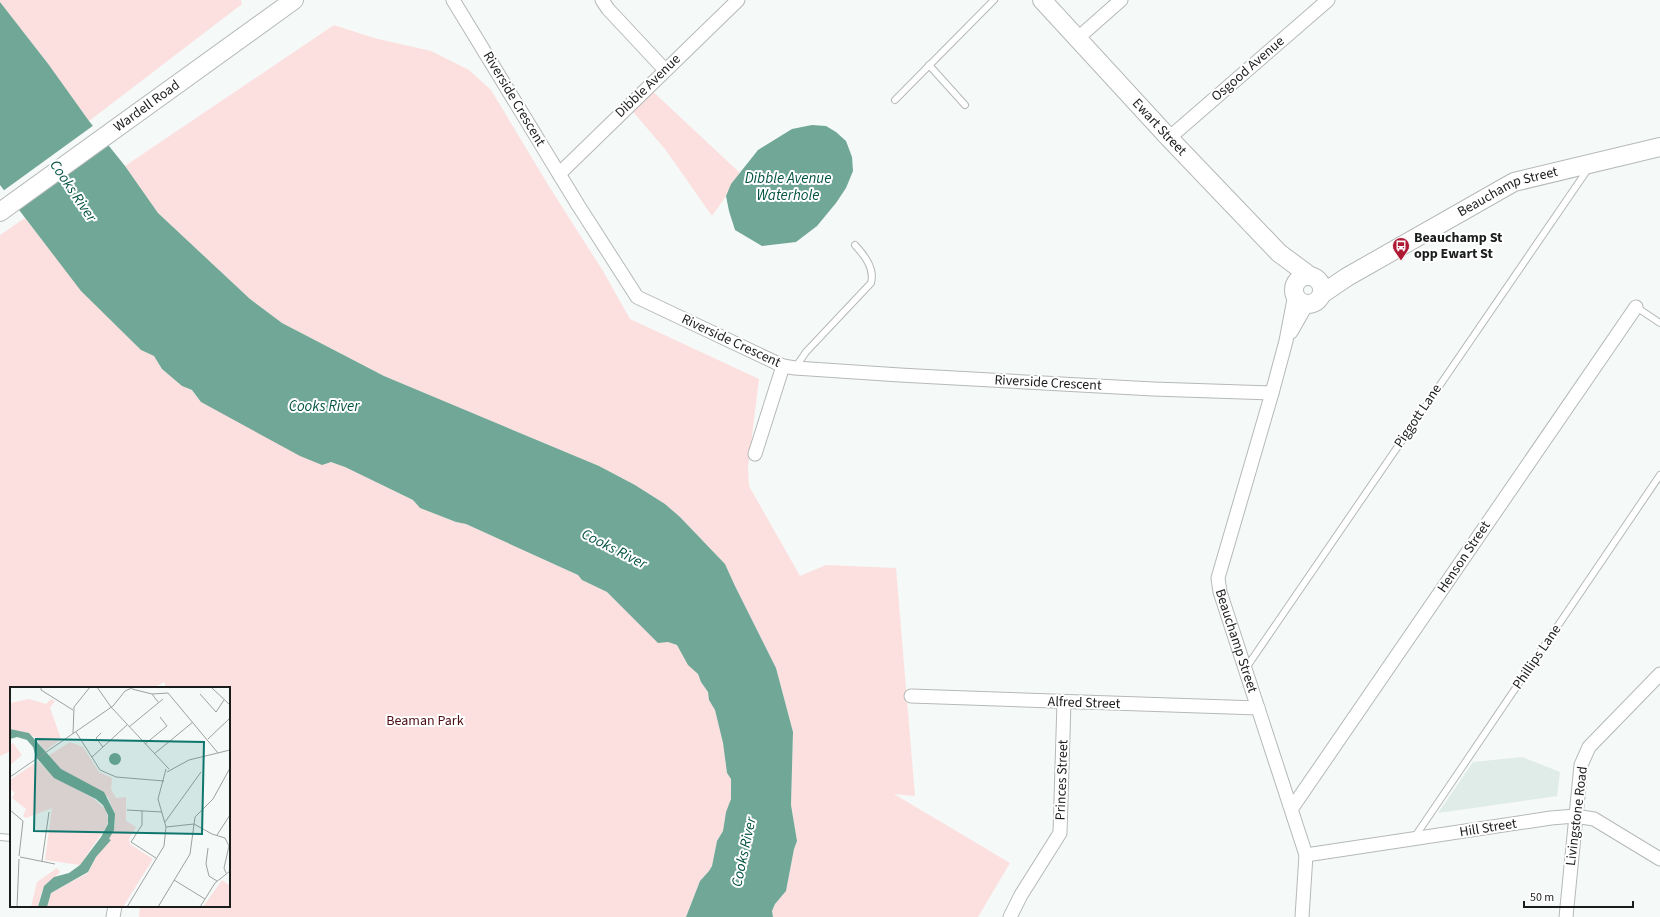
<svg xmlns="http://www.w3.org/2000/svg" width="1660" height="917" viewBox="0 0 1660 917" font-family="'Source Sans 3',sans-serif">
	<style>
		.built { fill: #e0ece8 }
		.green { fill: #fce0e0 }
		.water { fill: #71a796 }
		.pier { fill: #f5f9f8 }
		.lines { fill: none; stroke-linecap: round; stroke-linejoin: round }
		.lane-casing { stroke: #b5b9b7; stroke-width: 8 }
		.street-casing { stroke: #b5b9b7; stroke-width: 15 }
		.secondary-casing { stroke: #b5b9b7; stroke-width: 20 }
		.lane { stroke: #fff; stroke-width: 6 }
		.street { stroke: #fff; stroke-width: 13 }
		.secondary { stroke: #fff; stroke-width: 18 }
		.labels { text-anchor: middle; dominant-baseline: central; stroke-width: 4; stroke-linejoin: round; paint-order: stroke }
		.street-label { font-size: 14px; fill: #1b1d1c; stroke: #fff }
		.poi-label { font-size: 14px; font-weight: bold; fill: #1b1d1c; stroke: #fff; text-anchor: start }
		.park-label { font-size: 14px; fill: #4e0e16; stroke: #fff }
		.water-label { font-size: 15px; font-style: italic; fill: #045342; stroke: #fff }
		.inset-road { fill: none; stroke: #9ea1a0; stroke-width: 1 }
		.view { fill: #0f766e; fill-opacity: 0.15; stroke: #0f766e; stroke-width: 2 }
		.inset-edge { fill: none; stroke: #1b1d1c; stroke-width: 2 }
	</style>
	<rect width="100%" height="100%" fill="#f5f9f8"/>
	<path class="built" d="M1522 757 1560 772 1557 796 1438 813 1473 762Z"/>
	<g class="green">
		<path d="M0 0H241L242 4 89 121 49 65 0 2Z"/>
		<path d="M334 25 374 38 431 51 469 70 491 90 550 188 603 271 630 319 759 379 748 468 749 486 800 576 826 565 896 568 915 796 894 794 1010 863 978 917H773L772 911 775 904 786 891 794 849 797 841 791 805 793 732 776 668 735 586 725 564 680 517 665 504 635 485 599 466 384 376 282 323 250 299 158 213 125 166Z"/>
		<path d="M648 87 740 173 731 184 726 196 712 216 665 149 628 106Z"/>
		<path d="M25 218 82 291 141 350 154 356 162 369 182 386 192 390 201 402 345 467 413 500 420 508 456 522 466 524 578 575 582 580 607 592 658 642H668L677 645 688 664 698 674 701 682 708 692 709 700 715 710 723 743 727 773 731 779V799L726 812 723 831 717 841 712 866 709 871 700 881 686 917H139L140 906H229V688H165V682L152 688H11V751L0 756V235Z"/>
	</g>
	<g class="water">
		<path d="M0 2 49 65 89 121 125 166 158 213 250 299 282 323 384 376 599 466 635 485 665 504 680 517 725 564 735 586 776 668 793 732 791 805 797 841 794 849 786 891 775 904 772 911 773 917H686L700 881 709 871 712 866 717 841 723 831 726 812 731 799V779L727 773 723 743 715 710 709 700 708 692 701 682 698 674 688 665 677 645 668 642 658 643 607 592 582 580 578 575 466 524 456 522 420 508 413 500 345 467 331 462 322 465 300 456 201 402 192 390 182 386 162 369 154 356 141 350 81 291 0 185Z"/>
		<path d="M812 125 826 126 836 132 846 141 852 157 853 171 846 188 836 203 817 226 796 242 762 246 735 230 729 211 726 196 731 184 758 150 792 129Z"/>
	</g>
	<path class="pier" d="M94 125 110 144 17 211 3 191Z"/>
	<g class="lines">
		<defs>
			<g id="lane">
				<path d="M929 65 965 105"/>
				<path d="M895 100 994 0"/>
				<path d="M1636 307 1660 323"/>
				<path d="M795 368 806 352 871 283C875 268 864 255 855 245"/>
				<path d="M1246 668 1588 169"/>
				<path d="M0 837 11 838"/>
				<path d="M1414 838 1660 475"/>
			</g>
			<g id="street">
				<path d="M453 0 578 205 637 297 783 366 795 368 900 375 1153 389 1272 393"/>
				<path d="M602 0 608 9 665 70"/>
				<path d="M1078 38 1121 0"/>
				<path d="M1169 138 1328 0"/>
				<path d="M559 174 738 0"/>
				<path id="s1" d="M1295 294 1286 341 1272 393 1218 578 1220 592 1306 855 1302 917"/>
				<path d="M1291 332 1307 304"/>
				<path d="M755 454 783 366"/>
				<path d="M911 696 1258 708"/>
				<path d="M1292 808 1636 307"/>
				<path d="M1306 855 1551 818 1575 816 1594 819 1660 859"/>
				<path d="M113 917 115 906"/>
				<path d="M1010 917 1021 895 1060 833 1064 702"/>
				<path d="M1566 917 1581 765 1589 747 1660 674"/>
			</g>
			<g id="secondary">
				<path id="s2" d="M1042 0 1169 138 1279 253 1310 276"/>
				<path id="s3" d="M0 212 294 0"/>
				<circle cx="1308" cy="290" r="14"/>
				<path id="s4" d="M1322 294 1347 277 1514 182 1660 147"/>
			</g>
		</defs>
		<use href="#lane" class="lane-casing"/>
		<use href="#street" class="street-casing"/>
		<use href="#secondary" class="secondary-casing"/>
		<use href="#lane" class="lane"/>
		<use href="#street" class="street"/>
		<use href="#secondary" class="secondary"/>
	</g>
	<defs>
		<symbol id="bus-pin" viewBox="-11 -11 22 30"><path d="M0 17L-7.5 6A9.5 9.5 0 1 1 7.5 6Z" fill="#ae1a33" stroke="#fff"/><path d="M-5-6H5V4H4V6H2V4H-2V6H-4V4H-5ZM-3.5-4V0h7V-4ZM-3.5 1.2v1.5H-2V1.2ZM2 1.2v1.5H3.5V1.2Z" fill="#fff"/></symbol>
	</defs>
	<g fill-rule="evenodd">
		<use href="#bus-pin" x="1391" y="236" width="20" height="27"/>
	</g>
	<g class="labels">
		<g class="street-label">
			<text transform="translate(1248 69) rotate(-41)">Osgood Avenue</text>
			<text transform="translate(648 86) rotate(-44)">Dibble Avenue</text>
			<text transform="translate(514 99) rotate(59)">Riverside Crescent</text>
			<text stroke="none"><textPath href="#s3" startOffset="181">Wardell Road</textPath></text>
			<text stroke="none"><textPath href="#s2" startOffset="173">Ewart Street</textPath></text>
			<text stroke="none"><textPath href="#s4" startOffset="213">Beauchamp Street</textPath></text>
			<text transform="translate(731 341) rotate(25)">Riverside Crescent</text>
			<text transform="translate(1048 383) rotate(3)">Riverside Crescent</text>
			<text transform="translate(1418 416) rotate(-56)">Piggott Lane</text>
			<text transform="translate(1464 557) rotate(-56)">Henson Street</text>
			<text stroke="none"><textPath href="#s1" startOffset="360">Beauchamp Street</textPath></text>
			<text transform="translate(1537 657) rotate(-56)">Phillips Lane</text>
			<text transform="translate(1084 703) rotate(2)">Alfred Street</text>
			<text transform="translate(1062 780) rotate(-88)">Princes Street</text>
			<text transform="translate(1577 816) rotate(-83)">Livingstone Road</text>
			<text transform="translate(1488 828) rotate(-9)">Hill Street</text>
		</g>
		<g class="poi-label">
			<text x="1414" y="238">Beauchamp St<tspan x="1414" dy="16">opp Ewart St</tspan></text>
		</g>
		<g class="park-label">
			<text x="425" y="721">Beaman Park</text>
		</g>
		<g class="water-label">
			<text x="788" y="178">Dibble Avenue<tspan x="788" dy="17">Waterhole</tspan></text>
			<text transform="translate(73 191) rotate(56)">Cooks River</text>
			<text x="324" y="406">Cooks River</text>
			<text transform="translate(614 549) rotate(27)">Cooks River</text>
			<text transform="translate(744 852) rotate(-78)">Cooks River</text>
		</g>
	</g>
	<g transform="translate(10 687)">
		<rect width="220" height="220" fill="#f5f9f8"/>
		<path d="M19 12 36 17 41 12 45 14 40 21 51 52 35 64 26 51 18 46 0 42V16ZM60 55 73 60 89 85 102 91 101 102 106 111 116 110V134L126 140 119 152 120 157 143 172 113 220H37L41 206 78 186 86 170 100 153 99 152 105 138V127L98 110 54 85 38 69ZM3 56 12 68 0 78V58ZM28 74 45 91 83 111 96 123 98 134 96 140 70 178 35 173 42 121 16 131 13 129 16 122 2 111 5 106 0 102V93ZM47 181 50 185 32 203 28 220H21L27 195ZM212 193 220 199V220H193Z" fill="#fce0e0"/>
		<path d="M0 42 19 46 51 82 94 105 105 127 104 143 99 152 101 153 86 170 78 185 41 206 37 220H28L34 199 44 190 59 186 70 178 91 150 98 137V128L93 118 86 112 44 91 26 70 23 60 17 53 7 50 0 52ZM99 72a6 6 0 1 1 12 0a6 6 0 1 1-12 0Z" fill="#71a796"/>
		<path class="inset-road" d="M31 0V3L63 23M87 0 101 20 159 82M201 0 220 18M122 2 142 7 148 15M142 7 158 6 208 66M190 7 206 25 214 13M119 40 153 12M66 45 90 83 106 90 154 94M91 46 86 51 93 60M63 47 64 20 80 0M198 52 220 31M135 57 157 39 150 30M144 67 183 35M82 70 117 38M157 85 179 73 220 63M0 90 103 19 115 4 124 0M0 123 13 134 9 169M117 123 152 125M132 124V138L121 155 146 171M155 135 191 85M156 140 184 137 202 147 215 151 219 159 214 181 216 186M207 148 220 128M198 161 196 177 199 189 207 194M10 170 45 177M32 174 39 125M164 193 195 212M7 220 9 172M117 220 154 159 156 140 148 112 156 82M148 220 180 167 185 130 203 112 220 81M190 220 205 196 220 184"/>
		<path class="view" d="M26 52 194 55 192 147 24 144Z"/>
		<rect width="220" height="220" class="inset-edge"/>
	</g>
	<path d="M1524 901v6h109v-6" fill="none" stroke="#1b1d1c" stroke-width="2"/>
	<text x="1530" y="901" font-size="12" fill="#1b1d1c" stroke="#ffffff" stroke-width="3" paint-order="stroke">50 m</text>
</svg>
